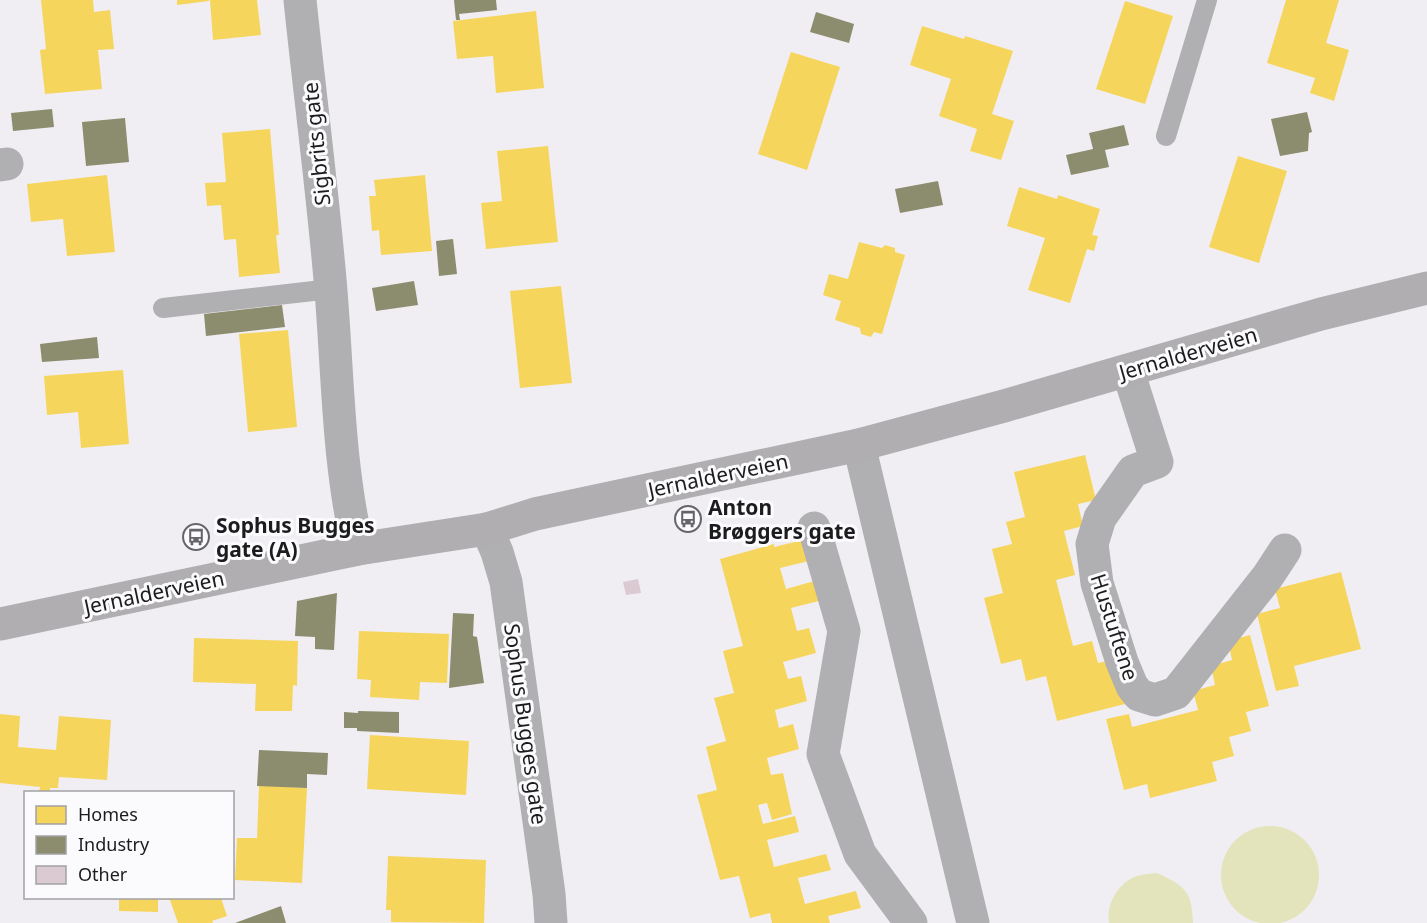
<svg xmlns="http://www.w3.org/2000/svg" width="1427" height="923" viewBox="0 0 1427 923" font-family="'Noto Sans',sans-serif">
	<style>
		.green { fill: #e3e4bb }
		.homes { fill: #f6d55c }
		.industry { fill: #8c8c6e }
		.building { fill: #dbcad2 }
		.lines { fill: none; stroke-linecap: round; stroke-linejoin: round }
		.lane { stroke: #b0afb1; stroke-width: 20 }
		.street { stroke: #b0afb1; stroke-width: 33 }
		.secondary { stroke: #b0aeb0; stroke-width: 33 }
		.labels { text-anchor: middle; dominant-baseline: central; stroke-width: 6; stroke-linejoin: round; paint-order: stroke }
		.street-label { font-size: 21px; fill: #1c1b1e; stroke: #fbfbfe }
		.poi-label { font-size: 21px; font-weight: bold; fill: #1c1b1e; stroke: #fbfbfe; text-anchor: start }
	</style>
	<rect width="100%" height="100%" fill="#f0eef3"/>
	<g class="green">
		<circle cx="1270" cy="875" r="49"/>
		<path d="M1157 873C1185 886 1192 891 1193 923H1109C1106 905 1117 886 1132 878 1139 874 1149 874 1157 873Z"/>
	</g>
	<g class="homes">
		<path d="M41 0H93L94 12 110 10 114 49 98 50 102 89 45 94 40 50 46 49Z"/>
		<path d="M177 0H209V1L177 5Z"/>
		<path d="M210 0H257L261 35 213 40Z"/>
		<path d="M1286 0H1339L1326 43 1349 50 1334 101 1310 93 1315 78 1267 63Z"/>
		<path d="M1125 1 1173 16 1145 104 1096 89Z"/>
		<path d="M536 11 544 88 496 93 493 56 457 59 453 21Z"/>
		<path d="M922 26 964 39 965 36 1013 51 992 114 1014 121 1001 160 970 151 977 129 939 116 951 79 910 65Z"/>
		<path d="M791 52 840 67 807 170 758 154Z"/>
		<path d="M270 129 279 235H276L280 273 239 277 236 239 224 240 221 205 207 206 205 183 226 182 222 133Z"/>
		<path d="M548 146 558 242 486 249 481 203 502 201 497 151Z"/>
		<path d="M1238 156 1287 171 1259 263 1209 247Z"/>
		<path d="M107 175 115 252 67 256 63 219 31 222 27 184Z"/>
		<path d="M425 175 432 251 381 255 379 230 372 231 369 196H376L374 180Z"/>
		<path d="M1019 187 1057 199 1058 195 1100 209 1092 235 1098 236 1094 251 1087 249 1070 303 1028 290 1045 238 1007 226Z"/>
		<path d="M859 242 882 248 885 245 895 248V252L905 255 882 334 874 332 871 337 861 334 860 328 835 320 841 301 823 295 829 274 848 279Z"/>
		<path d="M561 286 572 383 520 388 510 291Z"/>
		<path d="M288 330 297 427 248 432 239 334Z"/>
		<path d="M123 370 129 444 81 448 78 412 47 415 44 376Z"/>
		<path d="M1085 455 1096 500 1078 504 1083 526 1064 531 1075 575 1056 580 1073 646 1092 641 1098 663 1117 659 1129 703 1057 721 1046 676 1026 681 1021 659 1001 664 984 598 1003 593 992 549 1012 544 1006 522 1025 517 1014 472Z"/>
		<path d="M807 539 813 560 780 568 786 589 818 580 823 600 791 608 797 631 809 628 816 653 783 662 788 679 801 676 807 701 775 710 779 728 793 724 799 749 767 758 771 775 783 773 792 814 772 820 767 803 758 805 763 824 795 816 799 832 767 840 774 867 826 854 831 870 798 878 805 904 856 891 861 908 828 916 830 923H772L770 913 750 918 739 876 720 880 697 795 717 790 706 747 726 741 714 698 734 693 723 651 743 646 720 559 774 544V547Z"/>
		<path d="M1341 572 1361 649 1294 666 1299 686 1276 691 1257 614 1280 608 1275 589Z"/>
		<path d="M359 631 449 634 447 683 420 682 419 700 370 697 371 680 357 679Z"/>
		<path d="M1250 635 1269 706 1246 712 1251 731 1229 737 1234 756 1212 762 1217 781 1150 798 1147 784 1124 790 1106 719 1129 714 1132 727 1198 710 1193 691 1215 685 1211 666 1232 660 1228 641Z"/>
		<path d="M194 638 298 641 297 686 293 685 292 711H255L256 684 193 682Z"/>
		<path d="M0 714 20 716 18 747 56 750 59 716 111 720 107 780 59 777 58 788H50V792H39L40 787 0 783Z"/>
		<path d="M370 735 469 741 466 795 367 789Z"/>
		<path d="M259 785 307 788 302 883 235 880 237 838H257Z"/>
		<path d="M388 856 486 860 484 923 391 922V910H386Z"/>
		<path d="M119 898H221L227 916 212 921 213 923H178L170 900 158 899V912L119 911Z"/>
	</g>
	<g class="industry">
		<path d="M454 0H496L497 10 459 14 460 20H456Z"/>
		<path d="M816 12 854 24 849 43 810 32Z"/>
		<path d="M52 109 54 127 13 131 11 113Z"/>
		<path d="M1307 112 1312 132 1309 133 1308 151 1280 156 1271 119Z"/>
		<path d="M125 118 129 162 86 166 82 122Z"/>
		<path d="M1124 125 1129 145 1105 150 1109 167 1071 175 1066 155 1093 149 1089 133Z"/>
		<path d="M938 181 943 205 900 213 895 189Z"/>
		<path d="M453 239 457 274 439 276 436 241Z"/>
		<path d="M414 281 418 305 376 311 372 288Z"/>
		<path d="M282 305 285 327 206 336 204 314Z"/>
		<path d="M97 337 99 358 42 362 40 344Z"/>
		<path d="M337 593 334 650 315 649V637L295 636 297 601Z"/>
		<path d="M453 613 474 614 473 636 477 637 484 683 449 688Z"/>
		<path d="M358 711 399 712V733L357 731V728H344V712L358 713Z"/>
		<path d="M259 750 328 753 327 775 307 774V788L257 786Z"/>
		<path d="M281 906 286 923H235Z"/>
	</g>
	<path class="building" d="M638 579 641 593 626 595 623 582Z"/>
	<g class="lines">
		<g class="lane">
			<path d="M1166 136 1207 0"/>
			<path d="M163 308 331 289"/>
		</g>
		<g class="street">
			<path d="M300 0C310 97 323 194 331 291 338 377 338 464 358 549"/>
			<path d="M0 165 7 164"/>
			<path d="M1128 371 1157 462 1133 471 1100 518 1092 544 1097 583 1122 662 1132 686 1139 695 1155 700 1176 693 1268 576 1285 550"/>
			<path d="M859 445 973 923"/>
			<path d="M814 528 844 631 823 754 860 854 911 923"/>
			<path d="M487 529 497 552 506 582 549 894 551 923"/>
		</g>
		<path class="secondary" d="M0 624 358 549 487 529 535 514 859 445 1004 406 1321 314 1427 288"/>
	</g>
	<defs>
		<symbol id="bus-ring" viewBox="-11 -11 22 22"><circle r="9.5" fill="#fbfbfe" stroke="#666569" stroke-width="1.5"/><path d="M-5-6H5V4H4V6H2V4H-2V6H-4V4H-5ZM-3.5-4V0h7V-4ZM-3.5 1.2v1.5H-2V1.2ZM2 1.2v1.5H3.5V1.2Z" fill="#666569"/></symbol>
	</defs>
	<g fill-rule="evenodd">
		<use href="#bus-ring" x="673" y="504" width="30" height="30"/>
		<use href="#bus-ring" x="181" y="522" width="30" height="30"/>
	</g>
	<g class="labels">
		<g class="street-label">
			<text transform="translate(316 144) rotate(-96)">Sigbrits gate</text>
			<text transform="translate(1188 353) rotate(-16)">Jernalderveien</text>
			<text transform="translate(718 475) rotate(-12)">Jernalderveien</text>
			<text transform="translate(154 592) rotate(-12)">Jernalderveien</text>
			<text transform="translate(1115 627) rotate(72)">Hustuftene</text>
			<text transform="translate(526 724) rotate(82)">Sophus Bugges gate</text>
		</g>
		<g class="poi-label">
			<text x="708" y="507">Anton<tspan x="708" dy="24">Brøggers gate</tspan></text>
			<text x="216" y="525">Sophus Bugges<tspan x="216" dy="24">gate (A)</tspan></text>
		</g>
	</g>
	<rect x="24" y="791" width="210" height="108" fill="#fbfbfe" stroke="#a2a1a4" stroke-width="1.5"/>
	<rect x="36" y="806" width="30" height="18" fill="#f6d55c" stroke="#a2a1a4" stroke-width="1.5"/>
	<text x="78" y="821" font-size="18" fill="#1c1b1e">Homes</text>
	<rect x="36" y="836" width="30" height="18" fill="#8c8c6e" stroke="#a2a1a4" stroke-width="1.5"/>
	<text x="78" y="851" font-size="18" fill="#1c1b1e">Industry</text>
	<rect x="36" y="866" width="30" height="18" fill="#dbcad2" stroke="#a2a1a4" stroke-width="1.5"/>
	<text x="78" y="881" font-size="18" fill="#1c1b1e">Other</text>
</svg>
